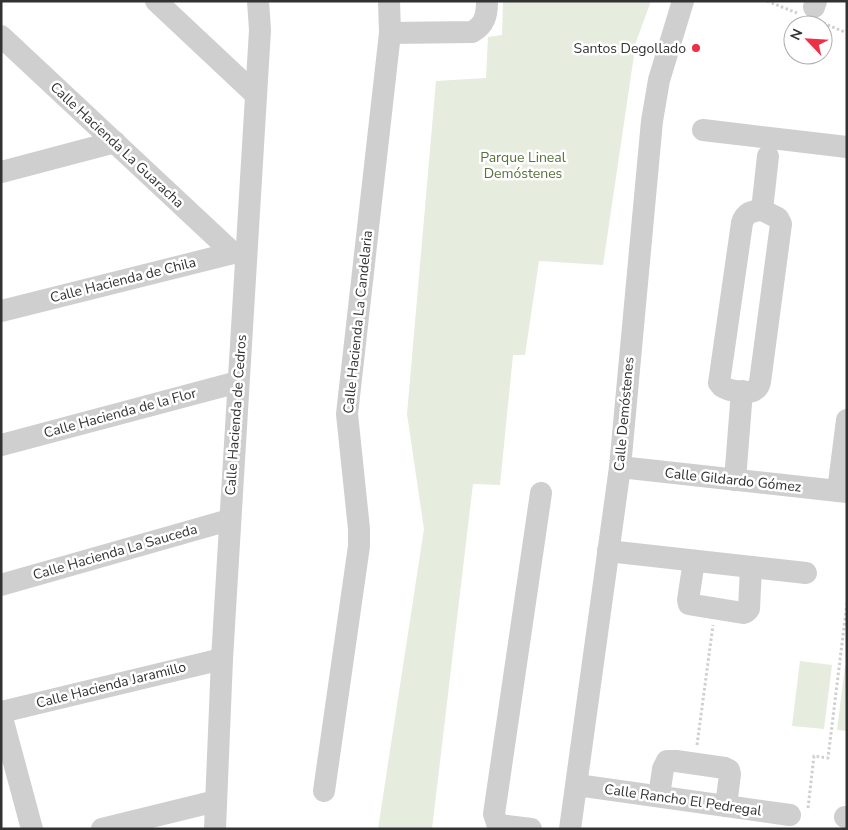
<svg xmlns="http://www.w3.org/2000/svg" width="848" height="830" viewBox="0 0 848 830" font-family="'Nunito Sans',sans-serif">
	<style>
		.green { fill: #e6ecde }
		.lines { fill: none; stroke-linecap: round; stroke-linejoin: round }
		.path { stroke: #cfcfcf; stroke-width: 3; stroke-dasharray: 2.5 2.5; stroke-linecap: butt }
		.minor { stroke: #cfcfcf; stroke-width: 22 }
		.poi-dot { fill: #ee3046; stroke: #fff; stroke-width: 2 }
		.labels { text-anchor: middle; dominant-baseline: central; stroke-width: 5; stroke-linejoin: round; paint-order: stroke }
		.poi-label { font-size: 14px; fill: #323232; stroke: #fff; text-anchor: end }
		.street-label { font-size: 14px; fill: #323232; stroke: #fff }
		.park-label { font-size: 14px; fill: #57713c; stroke: #fff }
	</style>
	<rect width="100%" height="100%" fill="#fff"/>
	<g class="green">
		<path d="M503 1H651L636 42 603 265 539 261 525 355H513L500 485 473 484 432 829H378L424 529 407 414 436 81 486 78 488 37 502 35Z"/>
		<path d="M800 661 832 665 824 729 792 726Z"/>
		<path d="M845 666H847V731L837 730Z"/>
	</g>
	<g class="lines">
		<g class="path">
			<path d="M767 1 797 13"/>
			<path d="M823 23 847 33"/>
			<path d="M697 745 713 625"/>
			<path d="M808 808 814 756 828 758 847 603"/>
		</g>
		<g class="minor">
			<path d="M156 1 255 94"/>
			<path d="M814 7 816 1"/>
			<path d="M390 33 472 32C485 25 487 15 487 1"/>
			<path d="M1 36 233 253"/>
			<path d="M703 130 847 147"/>
			<path d="M1 172 115 142"/>
			<path d="M762 210 778 218 781 224 760 382C759 386 757 389 753 391 748 393 729 391 725 388 721 387 721 385 719 383L742 223C745 213 751 211 762 210Z"/>
			<path d="M762 210 768 156"/>
			<path d="M1 311 233 253 243 254"/>
			<path d="M1 445 238 382"/>
			<path d="M620 467 847 492"/>
			<path d="M735 480 742 391"/>
			<path d="M838 491 847 420"/>
			<path d="M608 551 806 573"/>
			<path d="M694 561 688 600 689 604 694 605 743 613 746 612 749 609 751 567"/>
			<path d="M1 585 229 520"/>
			<path d="M1 712 222 659"/>
			<path d="M1 714 32 829"/>
			<path d="M577 785 790 815"/>
			<path d="M324 791 359 546V529L347 414 390 33 389 1"/>
			<path d="M659 796 663 769 667 761H676L725 768 729 770 730 774 726 806"/>
			<path d="M845 817H847"/>
			<path d="M102 829 216 801"/>
			<path d="M215 829 222 659 260 30 258 1"/>
			<path d="M531 829 500 825 497 823 494 814 541 493"/>
			<path d="M570 829 620 467 652 121 659 80 683 1"/>
		</g>
	</g>
	<circle class="poi-dot" cx="696" cy="48" r="5"/>
	<g class="labels">
		<g class="poi-label">
			<text x="686" y="48">Santos Degollado</text>
		</g>
		<g class="street-label">
			<text transform="translate(117 145) rotate(43)">Calle Hacienda La Guaracha</text>
			<text transform="translate(123 280) rotate(-14)">Calle Hacienda de Chila</text>
			<text transform="translate(358 322) rotate(-84)">Calle Hacienda La Candelaria</text>
			<text transform="translate(120 413) rotate(-15)">Calle Hacienda de la Flor</text>
			<text transform="translate(624 414) rotate(-85)">Calle Demóstenes</text>
			<text transform="translate(236 415) rotate(-86)">Calle Hacienda de Cedros</text>
			<text transform="translate(733 480) rotate(6)">Calle Gildardo Gómez</text>
			<text transform="translate(115 552) rotate(-16)">Calle Hacienda La Sauceda</text>
			<text transform="translate(111 685) rotate(-14)">Calle Hacienda Jaramillo</text>
			<text transform="translate(683 800) rotate(8)">Calle Rancho El Pedregal</text>
		</g>
		<g class="park-label">
			<text x="523" y="157">Parque Lineal<tspan x="523" dy="16">Demóstenes</tspan></text>
		</g>
	</g>
	<rect width="848" height="830" fill="none" stroke="#323232" stroke-width="5"/>
	<g transform="translate(808 40) rotate(295)"><circle r="24" fill="#ffffff" stroke="#adadad"/>
	<path d="M0-4L9 19L0 12L-9 19Z" fill="#ee3046"/>
	<text y="-8" font-size="14" font-weight="bold" text-anchor="middle" fill="#323232">N</text>
	</g>
</svg>
